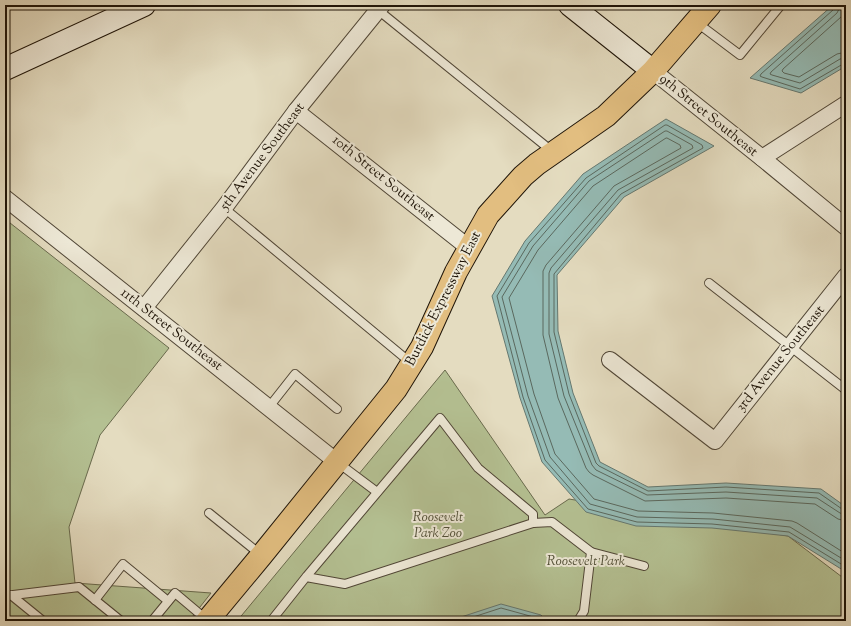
<svg xmlns="http://www.w3.org/2000/svg" width="851" height="626" viewBox="0 0 851 626" font-family="'Sorts Mill Goudy',serif">
	<style>
		.green { fill: #b4c092; stroke: #696a4d }
		.water { fill: #95bbb5; stroke: #657870 }
		.lines { fill: none; stroke-linecap: round; stroke-linejoin: round }
		.shore { stroke: #5a685e; stroke-width: 1 }
		.lane-casing { stroke: #504636; stroke-width: 10 }
		.street-casing { stroke: #504636; stroke-width: 18 }
		.secondary-casing { stroke: #1e1408; stroke-width: 24 }
		.primary-casing { stroke: #1e1408; stroke-width: 24 }
		.lane { stroke: #ede8d6; stroke-width: 8 }
		.street { stroke: #ede8d6; stroke-width: 16 }
		.secondary { stroke: #ede8d6; stroke-width: 22 }
		.primary { stroke: #e2be80; stroke-width: 22 }
		.labels { text-anchor: middle; dominant-baseline: central; stroke-width: 4; stroke-linejoin: round; paint-order: stroke }
		.street-label { font-size: 14px; fill: #1e1408; stroke: #ede8d6 }
		.park-label { font-size: 14px; font-style: italic; fill: #525038; stroke: #ede8d6 }
	</style>
	<rect width="100%" height="100%" fill="#e4dcc0"/>
	<filter id="stains"><feTurbulence type="fractalNoise" baseFrequency=".005" numOctaves="4"/><feColorMatrix values="0 0 0 0 .2 0 0 0 0 .09 0 0 0 0 .02 0 0 0 .5 -.17"/></filter>
	<radialGradient id="worn" r=".72"><stop offset=".6" stop-color="#630" stop-opacity="0"/><stop offset="1" stop-color="#630" stop-opacity=".3"/></radialGradient>
	<g class="green">
		<path d="M5 219 169 348 100 435 69 527 75 583 211 593 189 621H5Z"/>
		<path d="M445 370 545 515 569 499 788 536 846 580V621H237Z"/>
	</g>
	<g class="water">
		<path d="M833 5H846V66L801 93 750 78Z"/>
		<path d="M666 119 714 146 624 197 557 275 558 331 573 393 600 462 648 487 726 483 821 489 846 507V572L788 536 712 528 636 526 586 512 542 462 520 398 492 296 525 241 583 174Z"/>
		<path d="M501 604 541 615 546 620 512 621 507 618 492 621H454L455 619Z"/>
	</g>
	<g class="lines">
		<g class="shore">
			<path d="M835 5 833 10 761 74 760 76 762 77 800 89 843 64 846 63"/>
			<path d="M840 5 839 9 837 13 771 72 770 74 772 75 800 83 840 59 846 58"/>
			<path d="M846 5 845 12 841 17 783 69 782 71 784 73 799 77 837 54 846 52"/>
			<path d="M846 510 842 509 819 493 726 487 648 491 599 466 596 463 569 394 554 332V274L621 194 703 148 702 145 667 125H665L586 178 529 243 497 296 523 397 545 460 588 509 637 522 712 524 789 532 846 567"/>
			<path d="M846 515 840 513 817 498 726 492 647 495 596 470 592 465 564 396 549 334V273L551 268 618 190 693 148 692 145 667 131H665L589 181 533 246 502 297 528 396 550 457 590 504 637 517 713 519 790 527 846 561"/>
			<path d="M846 521 838 519 815 504 726 498 645 501 593 475 589 472 586 468 558 398 543 335V271L546 265 614 186 681 148 680 145 667 138H666L593 186 538 250 509 298 534 394 555 454 594 499 638 511 713 513 792 521 797 523 846 554"/>
			<path d="M461 621 501 608 530 616 539 619 541 621"/>
		</g>
		<defs>
			<g id="lane">
				<path d="M378 10 553 152"/>
				<path d="M696 22 740 55 781 5"/>
				<path d="M224 208 411 363"/>
				<path d="M709 283 846 390"/>
				<path d="M269 407 295 374 337 409"/>
				<path d="M337 462 377 492"/>
				<path d="M209 513 261 555"/>
				<path d="M533 523 552 522 591 552 584 611 578 621"/>
				<path d="M591 552 644 566"/>
				<path d="M11 595 43 621"/>
				<path d="M5 596 79 587 121 621"/>
				<path d="M95 600 123 564 168 601"/>
				<path d="M152 621 175 593 207 620"/>
				<path d="M271 621 306 577 440 418 478 468 533 514V523L345 584 306 577"/>
			</g>
			<g id="street">
				<path d="M653 71 762 158 846 227"/>
				<path d="M296 111 469 248"/>
				<path d="M762 158 846 104"/>
				<path d="M5 198 337 462"/>
				<path d="M144 308 224 208 296 111 382 5"/>
				<path d="M610 360 715 441 846 276"/>
			</g>
			<g id="secondary">
				<path d="M570 5 653 71"/>
				<path d="M5 69 144 5"/>
			</g>
			<path id="primary" d="M207 621 261 556 396 389 422 347 456 272 488 215 523 176 537 164 606 116 653 71 710 5"/>
		</defs>
		<use href="#lane" class="lane-casing"/>
		<use href="#street" class="street-casing"/>
		<use href="#secondary" class="secondary-casing"/>
		<use href="#primary" class="primary-casing"/>
		<use href="#lane" class="lane"/>
		<use href="#street" class="street"/>
		<use href="#secondary" class="secondary"/>
		<use href="#primary" class="primary"/>
	</g>
	<g class="labels">
		<g class="street-label">
			<text transform="translate(708 116) rotate(39)">9th Street Southeast</text>
			<text transform="translate(263 157) rotate(-53)">5th Avenue Southeast</text>
			<text transform="translate(383 179) rotate(39)">10th Street Southeast</text>
			<text transform="translate(444 299) rotate(-63)">Burdick Expressway East</text>
			<text transform="translate(171 330) rotate(38)">11th Street Southeast</text>
			<text transform="translate(781 359) rotate(-51)">3rd Avenue Southeast</text>
		</g>
		<g class="park-label">
			<text x="438" y="518">Roosevelt<tspan x="438" dy="16">Park Zoo</tspan></text>
			<text x="586" y="562">Roosevelt Park</text>
		</g>
	</g>
	<rect width="851" height="626" fill="none" stroke="#e4dcc0" stroke-width="20"/>
	<rect x="6" y="6" width="839" height="614" fill="none" stroke="#1e1408" stroke-width="2"/>
	<rect x="10" y="10" width="831" height="606" fill="none" stroke="#1e1408"/>
	<rect width="100%" height="100%" filter="url(#stains)"/>
	<rect width="100%" height="100%" fill="url(#worn)"/>
</svg>
